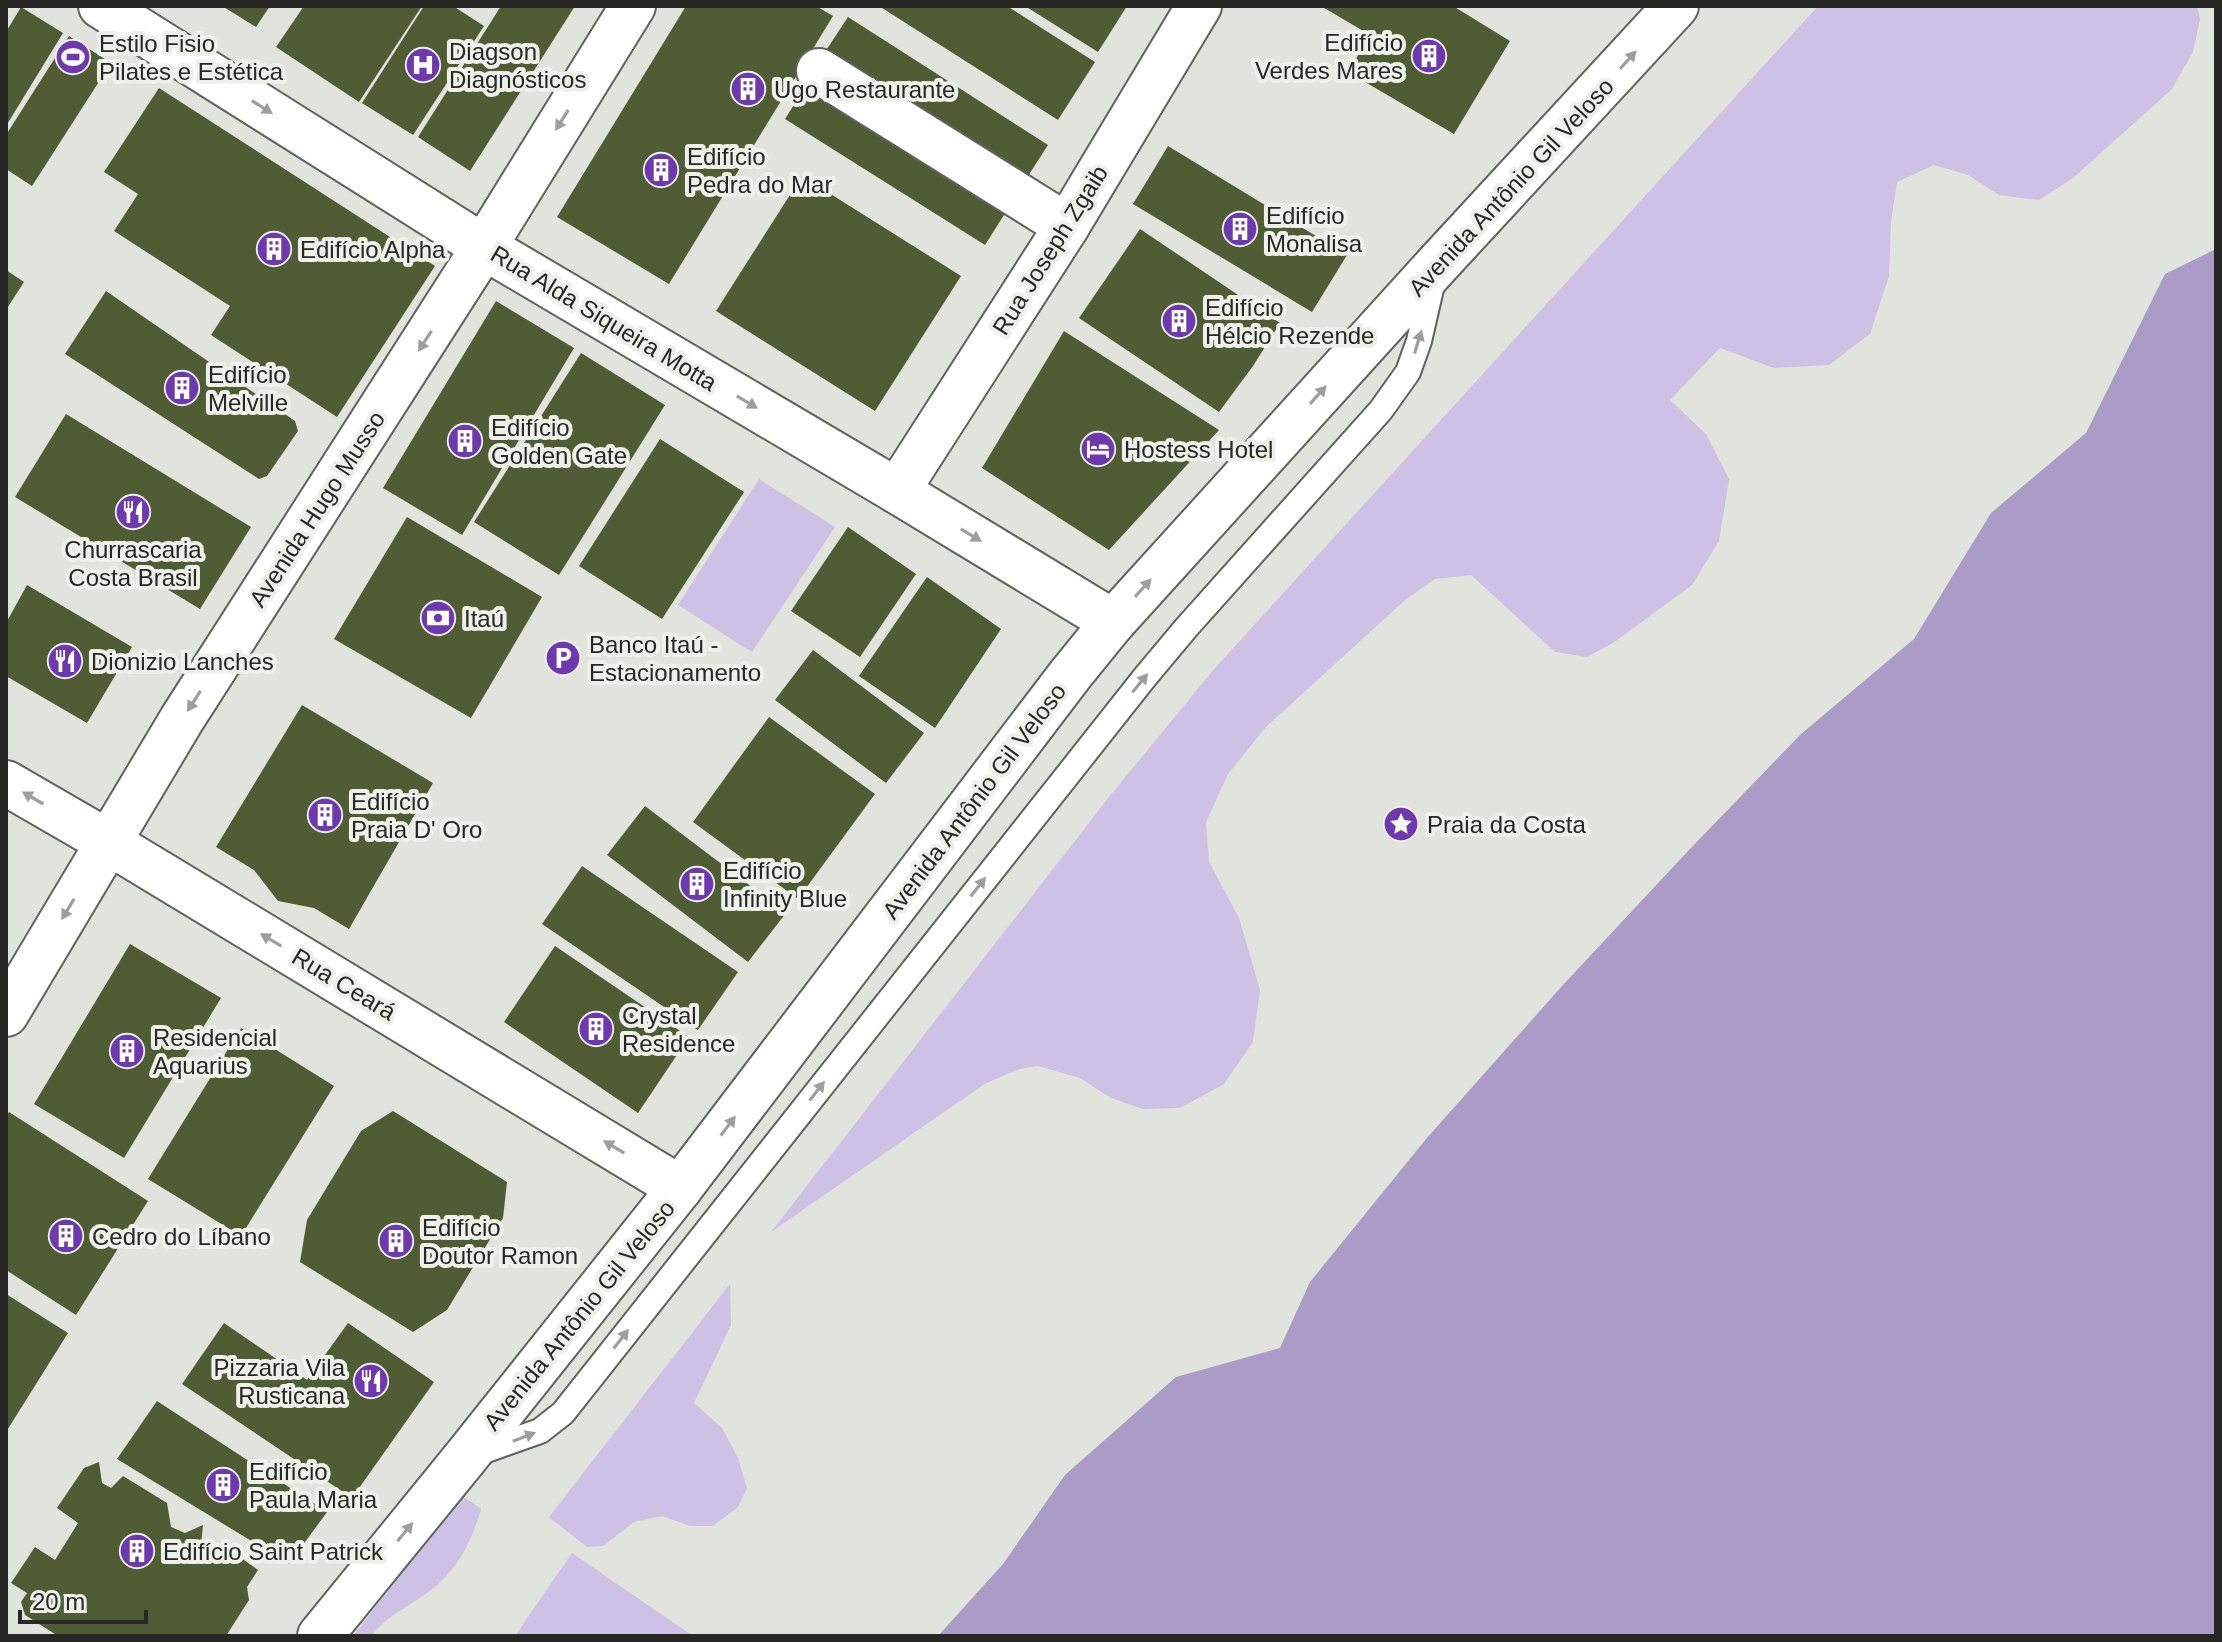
<svg xmlns="http://www.w3.org/2000/svg" width="2222" height="1642" viewBox="0 0 2222 1642" font-family="Helvetica,sans-serif">
	<style>
		.green { fill: #cdc1e5 }
		.water { fill: #aa9cc6 }
		.building { fill: #4f5c34 }
		.lines { fill: none; stroke-linecap: round; stroke-linejoin: round }
		.service-casing { stroke: #60625d; stroke-width: 28 }
		.minor-casing { stroke: #60625d; stroke-width: 48 }
		.tertiary-casing { stroke: #60625d; stroke-width: 48 }
		.secondary-casing { stroke: #60625d; stroke-width: 48 }
		.service { stroke: #fff; stroke-width: 24 }
		.minor { stroke: #fff; stroke-width: 44 }
		.tertiary { stroke: #fff; stroke-width: 44 }
		.secondary { stroke: #fff; stroke-width: 44 }
		.oneway { fill: #9e9e9d }
		.labels { text-anchor: middle; dominant-baseline: central; stroke-width: 8; stroke-linejoin: round; paint-order: stroke }
		.poi-label { font-size: 24px; fill: #272725; stroke: #eef0ea; text-anchor: start }
		.street-label { font-size: 24px; fill: #272725; stroke: #eef0ea }
	</style>
	<rect width="100%" height="100%" fill="#e1e3dd"/>
	<g class="green">
		<path d="M1818 6H2197L2200 19 2193 52 2171 90 2073 178 2039 200 1999 195 1968 175 1934 165 1897 182 1891 221 1889 276 1870 334 1829 365 1774 368 1720 348 1670 400 1706 434 1729 479 1719 541 1692 585 1613 643 1587 657 1555 652 1471 575 1435 579 1404 601 1266 727 1228 774 1206 822 1209 862 1239 918 1260 990 1253 1042 1224 1084 1180 1108 1143 1109 1111 1098 1080 1078 1038 1066 1020 1069 986 1083 771 1232 1109 797 1215 668Z"/>
		<path d="M759 479 835 527 752 652 678 605Z"/>
		<path d="M730 1284 731 1325 694 1403 722 1428 738 1458 747 1488 738 1507 713 1526H690L662 1516 634 1522 603 1546 587 1547 549 1517Z"/>
		<path d="M462 1496 481 1509C470 1547 454 1576 420 1598 402 1610 385 1618 371 1636H353Z"/>
		<path d="M572 1553 693 1636H515Z"/>
	</g>
	<path class="water" d="M2216 249V1636H938L1003 1564 1065 1475 1176 1377 1280 1348 1310 1282 1426 1139 1562 986 1688 851 1801 734 1914 639 1991 513 2086 433 2165 274Z"/>
	<g class="building">
		<path d="M222 6H270L256 27Z"/>
		<path d="M304 6H422L359 102 276 47Z"/>
		<path d="M424 6H453L484 26 413 135 362 103Z"/>
		<path d="M501 6H575L470 171 418 137Z"/>
		<path d="M686 6H816L833 16 669 284 557 217Z"/>
		<path d="M879 6H1007L1095 62 1058 120Z"/>
		<path d="M1025 6H1127L1098 52Z"/>
		<path d="M1321 6H1453L1510 41 1454 134 1348 72 1370 35Z"/>
		<path d="M21 7 63 33 6 126V32Z"/>
		<path d="M848 17 1048 145 1021 187 821 58Z"/>
		<path d="M69 36 111 63 32 186 6 169V135Z"/>
		<path d="M809 81 1009 207 985 245 785 119Z"/>
		<path d="M159 88 435 266 337 417 211 335 230 306 114 231 138 194 104 172Z"/>
		<path d="M1168 146 1347 255 1312 312 1133 204Z"/>
		<path d="M802 176 961 276 875 411 716 311Z"/>
		<path d="M1140 229 1280 323 1253 366 1219 412 1079 318Z"/>
		<path d="M6 270 24 282 6 310Z"/>
		<path d="M106 291 295 421 298 431 267 476 259 479 65 354Z"/>
		<path d="M496 301 574 348 462 535 383 488Z"/>
		<path d="M1064 331 1219 430 1109 550 982 468Z"/>
		<path d="M581 353 665 405 559 575 474 522Z"/>
		<path d="M66 414 251 527 200 609 15 497Z"/>
		<path d="M660 439 744 492 662 619 579 566Z"/>
		<path d="M407 517 542 597 471 718 334 639Z"/>
		<path d="M848 527 916 574 860 657 791 611Z"/>
		<path d="M927 577 1001 629 935 728 859 676Z"/>
		<path d="M27 585 132 647 87 723 6 676V623Z"/>
		<path d="M813 650 924 733 886 783 775 700Z"/>
		<path d="M302 705 433 783 349 929 314 908 278 901 254 870 216 847Z"/>
		<path d="M769 717 875 794 798 899 693 822Z"/>
		<path d="M645 806 786 913 748 962 607 855Z"/>
		<path d="M582 866 738 972 698 1030 542 924Z"/>
		<path d="M130 944 221 998 124 1158 34 1104Z"/>
		<path d="M555 946 689 1037 638 1113 504 1022Z"/>
		<path d="M241 1028 334 1086 241 1236 148 1179Z"/>
		<path d="M393 1111 507 1182 503 1218 447 1310 413 1332 300 1262 307 1220 361 1131Z"/>
		<path d="M9 1112 148 1201 76 1315 6 1270V1116Z"/>
		<path d="M6 1294 68 1333 6 1432Z"/>
		<path d="M224 1323 307 1380 348 1323 434 1382 352 1498 182 1384Z"/>
		<path d="M157 1401 327 1512 289 1564 117 1459Z"/>
		<path d="M99 1462 102 1483 111 1488 123 1476 167 1503 171 1527 185 1533 203 1525 201 1544 218 1553 227 1548 258 1570 247 1587 249 1600 226 1636H58L25 1615 21 1602 27 1593 11 1583 35 1547 55 1560 78 1523 57 1508 84 1468Z"/>
	</g>
	<g class="lines">
		<defs>
			<path id="service" d="M475 1454 540 1431 563 1413 1145 677 1186 628 1381 410 1408 372 1419 341 1433 280"/>
			<g id="minor">
				<path d="M819 71 1067 226"/>
				<path d="M897 491 1067 226 1199 6"/>
			</g>
			<path id="tertiary" d="M101 6 484 247 897 491 1113 622"/>
			<g id="secondary">
				<path d="M6 783 108 842 680 1188"/>
				<path d="M6 1014 182 719 484 247 633 6"/>
				<path d="M320 1636 465 1458 680 1188 1070 675 1113 622 1436 266 1676 6"/>
			</g>
		</defs>
		<use href="#service" class="service-casing"/>
		<use href="#minor" class="minor-casing"/>
		<use href="#tertiary" class="tertiary-casing"/>
		<use href="#secondary" class="secondary-casing"/>
		<use href="#service" class="service"/>
		<use href="#minor" class="minor"/>
		<use href="#tertiary" class="tertiary"/>
		<use href="#secondary" class="secondary"/>
	</g>
	<defs><path id="oneway-solid" d="M-6-.8H1V-3.2L6.5 0L1 3.2V.8H-6Z" transform="scale(2)"/></defs>
	<g class="oneway">
		<use href="#oneway-solid" transform="translate(1628 60) rotate(-48)"/>
		<use href="#oneway-solid" transform="translate(262 107) rotate(32)"/>
		<use href="#oneway-solid" transform="translate(562 120) rotate(122)"/>
		<use href="#oneway-solid" transform="translate(425 341) rotate(123)"/>
		<use href="#oneway-solid" transform="translate(1418 342) rotate(-73)"/>
		<use href="#oneway-solid" transform="translate(1318 395) rotate(-48)"/>
		<use href="#oneway-solid" transform="translate(747 402) rotate(31)"/>
		<use href="#oneway-solid" transform="translate(971 535) rotate(31)"/>
		<use href="#oneway-solid" transform="translate(1143 588) rotate(-48)"/>
		<use href="#oneway-solid" transform="translate(1140 683) rotate(-51)"/>
		<use href="#oneway-solid" transform="translate(194 701) rotate(123)"/>
		<use href="#oneway-solid" transform="translate(33 798) rotate(-150)"/>
		<use href="#oneway-solid" transform="translate(978 887) rotate(-52)"/>
		<use href="#oneway-solid" transform="translate(68 909) rotate(121)"/>
		<use href="#oneway-solid" transform="translate(271 940) rotate(-149)"/>
		<use href="#oneway-solid" transform="translate(817 1091) rotate(-52)"/>
		<use href="#oneway-solid" transform="translate(728 1126) rotate(-53)"/>
		<use href="#oneway-solid" transform="translate(614 1147) rotate(-149)"/>
		<use href="#oneway-solid" transform="translate(621 1339) rotate(-52)"/>
		<use href="#oneway-solid" transform="translate(524 1437) rotate(-21)"/>
		<use href="#oneway-solid" transform="translate(405 1532) rotate(-51)"/>
	</g>
	<defs>
		<symbol id="building-disc" viewBox="-11 -11 22 22"><circle r="9.5" fill="#6e38af" stroke="#eef0ea"/><path d="M-4-6H4V6H1V3H-1V6H-4ZM-2.5-4.3h1.7v1.8h-1.7ZM.8-4.3h1.7v1.8H.8ZM-2.5-1h1.7V.8h-1.7ZM.8-1h1.7V.8H.8Z" fill="#fff"/></symbol>
		<symbol id="stadium-disc" viewBox="-11 -11 22 22"><circle r="9.5" fill="#6e38af" stroke="#eef0ea"/><path d="M0-5a6.5 5 0 1 0 0 10a6.5 5 0 1 0 0-10ZM-3.5-1.8h7v3.6h-7Z" fill="#fff"/></symbol>
		<symbol id="hospital-disc" viewBox="-11 -11 22 22"><circle r="9.5" fill="#6e38af" stroke="#eef0ea"/><path d="M-5-5h3v3.5h4V-5h3V5h-3V1.5h-4V5h-3Z" fill="#fff"/></symbol>
		<symbol id="hotel-disc" viewBox="-11 -11 22 22"><circle r="9.5" fill="#6e38af" stroke="#eef0ea"/><path d="M-6-4.5h1.5V1H6V5H4.5V3h-9V5H-6ZM-4 0a1.8 1.8 0 1 1 3.6 0ZM.5 0V-2.5h3Q6-2.5 6 0Z" fill="#fff"/></symbol>
		<symbol id="restaurant-disc" viewBox="-11 -11 22 22"><circle r="9.5" fill="#6e38af" stroke="#eef0ea"/><path d="M-5-6h1v4h1v-4h1v4h1v-4h1v5L-1.5 .5V6h-2V.5L-5-1ZM5-6V6H3V1.5H1.5Q1.5-4 5-6Z" fill="#fff"/></symbol>
		<symbol id="bank-disc" viewBox="-11 -11 22 22"><circle r="9.5" fill="#6e38af" stroke="#eef0ea"/><path d="M-6-4H6V4H-6ZM0-2.3a2.3 2.3 0 1 0 0 4.6a2.3 2.3 0 1 0 0-4.6Z" fill="#fff"/></symbol>
		<symbol id="parking-disc" viewBox="-11 -11 22 22"><circle r="9.5" fill="#6e38af" stroke="#eef0ea"/><path d="M-3.5-5.5H1a3.5 3.5 0 0 1 0 7H-1V5.5H-3.5ZM-1-3.4V-.6H.8a1.4 1.4 0 0 0 0-2.8Z" fill="#fff"/></symbol>
		<symbol id="sight-disc" viewBox="-11 -11 22 22"><circle r="9.5" fill="#6e38af" stroke="#eef0ea"/><path d="M0-6L1.8-2.2L6-1.7L2.9 1.2L3.7 5.4L0 3.3L-3.7 5.4L-2.9 1.2L-6-1.7L-1.8-2.2Z" fill="#fff"/></symbol>
	</defs>
	<g fill-rule="evenodd">
		<use href="#building-disc" x="1409" y="36" width="40" height="40"/>
		<use href="#stadium-disc" x="53" y="37" width="40" height="40"/>
		<use href="#hospital-disc" x="403" y="45" width="40" height="40"/>
		<use href="#building-disc" x="728" y="69" width="40" height="40"/>
		<use href="#building-disc" x="641" y="150" width="40" height="40"/>
		<use href="#building-disc" x="1220" y="209" width="40" height="40"/>
		<use href="#building-disc" x="254" y="229" width="40" height="40"/>
		<use href="#building-disc" x="1159" y="301" width="40" height="40"/>
		<use href="#building-disc" x="162" y="368" width="40" height="40"/>
		<use href="#building-disc" x="445" y="421" width="40" height="40"/>
		<use href="#hotel-disc" x="1078" y="429" width="40" height="40"/>
		<use href="#restaurant-disc" x="113" y="492" width="40" height="40"/>
		<use href="#bank-disc" x="418" y="598" width="40" height="40"/>
		<use href="#parking-disc" x="543" y="638" width="40" height="40"/>
		<use href="#restaurant-disc" x="45" y="641" width="40" height="40"/>
		<use href="#building-disc" x="305" y="795" width="40" height="40"/>
		<use href="#sight-disc" x="1381" y="804" width="40" height="40"/>
		<use href="#building-disc" x="677" y="864" width="40" height="40"/>
		<use href="#building-disc" x="576" y="1009" width="40" height="40"/>
		<use href="#building-disc" x="107" y="1031" width="40" height="40"/>
		<use href="#building-disc" x="46" y="1216" width="40" height="40"/>
		<use href="#building-disc" x="376" y="1221" width="40" height="40"/>
		<use href="#restaurant-disc" x="351" y="1361" width="40" height="40"/>
		<use href="#building-disc" x="203" y="1465" width="40" height="40"/>
		<use href="#building-disc" x="117" y="1531" width="40" height="40"/>
	</g>
	<g class="labels">
		<g class="poi-label">
			<text x="1403" y="42" text-anchor="end">Edifício<tspan x="1403" dy="28">Verdes Mares</tspan></text>
			<text x="99" y="43">Estilo Fisio<tspan x="99" dy="28">Pilates e Estética</tspan></text>
			<text x="449" y="51">Diagson<tspan x="449" dy="28">Diagnósticos</tspan></text>
			<text x="774" y="89">Ugo Restaurante</text>
			<text x="687" y="156">Edifício<tspan x="687" dy="28">Pedra do Mar</tspan></text>
			<text x="1266" y="215">Edifício<tspan x="1266" dy="28">Monalisa</tspan></text>
			<text x="300" y="249">Edifício Alpha</text>
			<text x="1205" y="307">Edifício<tspan x="1205" dy="28">Hélcio Rezende</tspan></text>
			<text x="208" y="374">Edifício<tspan x="208" dy="28">Melville</tspan></text>
			<text x="491" y="427">Edifício<tspan x="491" dy="28">Golden Gate</tspan></text>
			<text x="1124" y="449">Hostess Hotel</text>
			<text x="133" y="549" text-anchor="middle">Churrascaria<tspan x="133" dy="28">Costa Brasil</tspan></text>
			<text x="464" y="618">Itaú</text>
			<text x="589" y="644">Banco Itaú -<tspan x="589" dy="28">Estacionamento</tspan></text>
			<text x="91" y="661">Dionizio Lanches</text>
			<text x="351" y="801">Edifício<tspan x="351" dy="28">Praia D' Oro</tspan></text>
			<text x="1427" y="824">Praia da Costa</text>
			<text x="723" y="870">Edifício<tspan x="723" dy="28">Infinity Blue</tspan></text>
			<text x="622" y="1015">Crystal<tspan x="622" dy="28">Residence</tspan></text>
			<text x="153" y="1037">Residencial<tspan x="153" dy="28">Aquarius</tspan></text>
			<text x="422" y="1227">Edifício<tspan x="422" dy="28">Doutor Ramon</tspan></text>
			<text x="92" y="1236">Cedro do Líbano</text>
			<text x="345" y="1367" text-anchor="end">Pizzaria Vila<tspan x="345" dy="28">Rusticana</tspan></text>
			<text x="249" y="1471">Edifício<tspan x="249" dy="28">Paula Maria</tspan></text>
			<text x="163" y="1551">Edifício Saint Patrick</text>
		</g>
		<g class="street-label">
			<text transform="translate(1511 187) rotate(-47)">Avenida Antônio Gil Veloso</text>
			<text transform="translate(1050 250) rotate(-58)">Rua Joseph Zgaib</text>
			<text transform="translate(604 318) rotate(31)">Rua Alda Siqueira Motta</text>
			<text transform="translate(317 509) rotate(-57)">Avenida Hugo Musso</text>
			<text transform="translate(974 801) rotate(-53)">Avenida Antônio Gil Veloso</text>
			<text transform="translate(344 984) rotate(31)">Rua Ceará</text>
			<text transform="translate(579 1315) rotate(-51)">Avenida Antônio Gil Veloso</text>
		</g>
	</g>
	<rect width="2222" height="1642" fill="none" stroke="#272725" stroke-width="16"/>
	<path d="M20 1610v12h126v-12" fill="none" stroke="#272725" stroke-width="4"/>
	<text x="32" y="1610" font-size="24" fill="#272725" stroke="#eef0ea" stroke-width="6" paint-order="stroke">20 m</text>
</svg>
